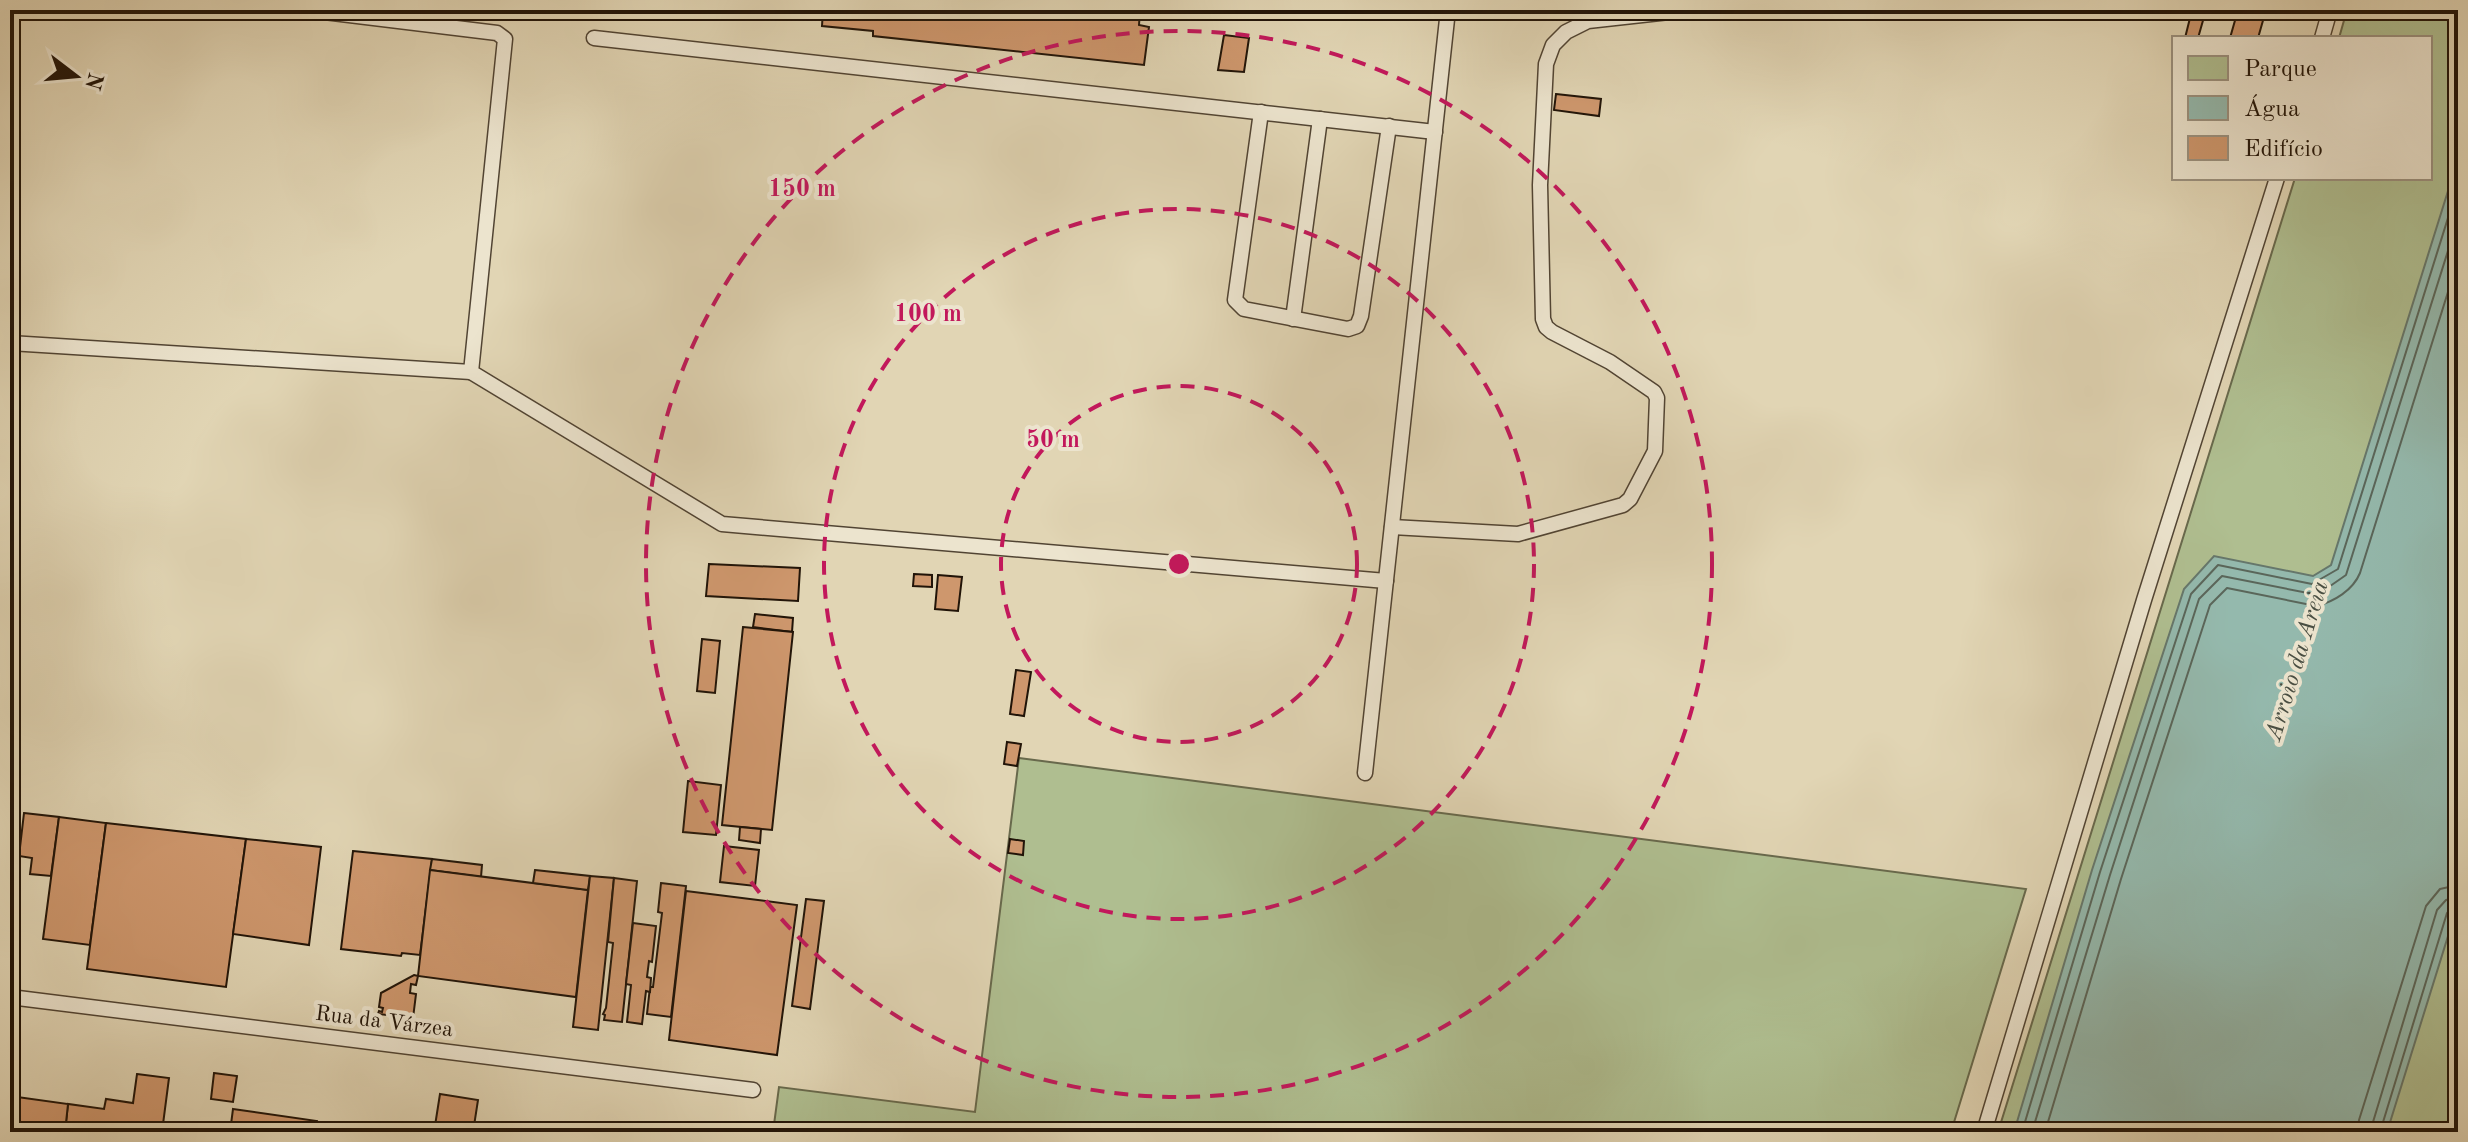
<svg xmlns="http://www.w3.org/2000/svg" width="2468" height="1142" viewBox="0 0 2468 1142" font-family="'Old Standard TT',serif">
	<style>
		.green { fill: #afbe90; stroke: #68694c; stroke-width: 2 }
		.water { fill: #94b9ad; stroke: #66776b; stroke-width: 2 }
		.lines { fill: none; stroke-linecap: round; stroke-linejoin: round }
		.shore { stroke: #5a665a; stroke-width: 2 }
		.building { fill: #ce976d; stroke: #211408; stroke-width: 2 }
		.lane-casing { stroke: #514433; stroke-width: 17 }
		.lane { stroke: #ece4ce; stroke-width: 14 }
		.ring { fill: none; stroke: #c2185b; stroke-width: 4; stroke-dasharray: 14 10 }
		.labels { text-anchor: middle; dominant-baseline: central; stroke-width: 8; stroke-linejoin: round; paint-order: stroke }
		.street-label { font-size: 22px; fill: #211408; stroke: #ece4ce }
		.water-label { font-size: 24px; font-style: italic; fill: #494e42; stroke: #ece4ce }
		.centre { fill: #c2185b; stroke: #ece4ce; stroke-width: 4 }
		.ring-label { font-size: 24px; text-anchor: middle; font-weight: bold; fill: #c2185b; stroke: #ece4ce; stroke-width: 8; stroke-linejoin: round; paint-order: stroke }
	</style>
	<rect width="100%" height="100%" fill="#e1d5b4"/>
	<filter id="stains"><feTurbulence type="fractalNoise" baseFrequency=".0025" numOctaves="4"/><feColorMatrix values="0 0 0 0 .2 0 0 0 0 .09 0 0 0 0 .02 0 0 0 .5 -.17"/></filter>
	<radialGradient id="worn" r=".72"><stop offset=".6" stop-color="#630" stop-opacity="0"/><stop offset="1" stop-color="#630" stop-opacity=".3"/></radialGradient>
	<g class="green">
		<path d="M2347 10H2458V1132H1998L2295 178H2430V38H2339Z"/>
		<path d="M1019 758 2026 889 1951 1132H773L779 1087 975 1112Z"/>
	</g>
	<path class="water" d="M2458 159V904L2387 1132H2014L2092 870 2184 589 2214 556 2313 576 2331 565Z"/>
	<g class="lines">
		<g class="shore">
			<path d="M2022 1132 2100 872 2191 594 2218 565 2312 584 2338 569 2458 186"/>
			<path d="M2032 1132 2110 875 2199 599 2222 576 2313 594 2323 591 2346 575 2458 219"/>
			<path d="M2045 1132 2121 879 2210 605 2227 588 2316 606C2334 602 2353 590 2360 573L2458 260"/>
			<path d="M2358 1132 2359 1120 2426 906 2440 889 2458 885"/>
			<path d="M2370 1132 2437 910 2446 900 2458 897"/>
			<path d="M2380 1132 2447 913 2451 908 2458 907"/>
		</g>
	</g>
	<g class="building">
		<path d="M823 10H1130L1140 11 1139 25 1149 27 1144 65 873 36V31L822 26Z"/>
		<path d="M2192 10H2206L2198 38H2185Z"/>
		<path d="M2238 10H2266L2258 38H2230Z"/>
		<path d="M1224 35 1249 38 1244 72 1218 70Z"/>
		<path d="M1556 94 1601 99 1599 116 1554 110Z"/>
		<path d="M709 564 800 568 798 601 706 596Z"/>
		<path d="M914 574 932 575V587L913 586Z"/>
		<path d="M938 575 962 577 958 611 935 609Z"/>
		<path d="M755 614 793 618 792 632 753 627Z"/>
		<path d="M743 627 793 632 772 830 722 825Z"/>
		<path d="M702 639 720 641 715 693 697 691Z"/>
		<path d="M1016 670 1031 672 1024 716 1010 714Z"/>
		<path d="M1007 742 1021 744 1017 766 1004 764Z"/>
		<path d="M688 781 721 785 716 835 683 832Z"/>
		<path d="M24 813 59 817 51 876 30 874 32 858 19 856Z"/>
		<path d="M59 817 106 823 90 945 43 939Z"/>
		<path d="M106 823 246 839 226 987 87 969Z"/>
		<path d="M740 827 761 829 760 843 739 840Z"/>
		<path d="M246 839 321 847 309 945 233 934Z"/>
		<path d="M1010 839 1024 841 1023 855 1008 853Z"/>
		<path d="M10 846 19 847 10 927Z"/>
		<path d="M724 846 759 850 755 886 720 882Z"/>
		<path d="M353 851 432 859 420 955 402 953 401 956 341 949Z"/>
		<path d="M432 859 482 865 481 877 430 870Z"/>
		<path d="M430 870 588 890 576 997 418 976Z"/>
		<path d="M535 870 590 876 588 890 533 883Z"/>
		<path d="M590 876 614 878 598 1030 573 1027Z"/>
		<path d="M614 878 637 881 622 1022 604 1020 605 1015 603 1014 606 1008 613 943 608 942Z"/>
		<path d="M661 883 686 886 671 1017 647 1014 650 987H653L662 913 658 912Z"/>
		<path d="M686 891 797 905 777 1055 669 1040Z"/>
		<path d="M806 899 824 901 810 1009 792 1006Z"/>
		<path d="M633 923 656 926 652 962 649 961 647 977 651 978 650 992 646 991 642 1024 627 1022 631 985 626 984Z"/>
		<path d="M414 975 418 976 416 985 411 984 410 993 416 994 413 1018 378 1014 379 1011 382 1012 383 1008 379 1007 381 993Z"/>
		<path d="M214 1073 237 1076 233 1102 211 1099Z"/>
		<path d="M137 1074 169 1078 162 1132H65L68 1104 104 1109 106 1099 133 1103Z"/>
		<path d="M440 1094 478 1100 474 1126 471 1125 470 1132H434Z"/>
		<path d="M10 1096 68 1104 65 1132H10Z"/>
		<path d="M233 1109 317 1121 316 1132H230Z"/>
	</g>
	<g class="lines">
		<defs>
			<g id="lane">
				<path d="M308 10 497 33 505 39 471 372 722 524 1386 581"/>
				<path d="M594 38 1435 132"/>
				<path d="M2322 38 2330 10"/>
				<path d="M1261 112 1235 300 1244 309 1348 329 1357 326 1361 316 1389 126"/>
				<path d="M1293 319 1320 119"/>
				<path d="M10 343 471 372"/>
				<path d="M1392 527 1518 534 1623 505 1630 499 1655 451 1657 398 1654 392 1610 362 1552 332 1546 327 1543 319 1540 185 1546 64 1553 45 1566 32 1588 21 1687 10"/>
				<path d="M1365 773 1448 10"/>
				<path d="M10 997 753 1090"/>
				<path d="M1984 1132 2144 600 2277 178"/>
			</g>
		</defs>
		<use href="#lane" class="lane-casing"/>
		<use href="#lane" class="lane"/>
	</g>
	<g class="ring">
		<circle cx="1179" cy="564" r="178"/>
		<circle cx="1179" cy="564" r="355"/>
		<circle cx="1179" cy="564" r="533"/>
	</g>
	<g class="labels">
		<g class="street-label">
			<text transform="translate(384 1022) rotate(7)">Rua da Várzea</text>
		</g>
		<g class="water-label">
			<text transform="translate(2298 661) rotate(-73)">Arroio da Areia</text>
		</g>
	</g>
	<circle cx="1179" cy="564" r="12" class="centre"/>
	<g class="ring-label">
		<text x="802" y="196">150 m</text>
		<text x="928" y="321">100 m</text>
		<text x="1053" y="447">50 m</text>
	</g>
	<rect width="2468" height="1142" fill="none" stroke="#e1d5b4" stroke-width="40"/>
	<rect x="12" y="12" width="2444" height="1118" fill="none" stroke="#211408" stroke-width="4"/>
	<rect x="20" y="20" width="2428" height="1102" fill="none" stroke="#211408" stroke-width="2"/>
	<rect x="2172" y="36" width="260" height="144" fill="#ece4ce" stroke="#9b917f" stroke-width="2"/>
	<rect x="2188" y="56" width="40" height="24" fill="#afbe90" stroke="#9b917f" stroke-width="2"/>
	<text x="2244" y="76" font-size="24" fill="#211408">Parque</text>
	<rect x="2188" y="96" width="40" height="24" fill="#94b9ad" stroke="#9b917f" stroke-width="2"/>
	<text x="2244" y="116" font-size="24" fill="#211408">Água</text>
	<rect x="2188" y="136" width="40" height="24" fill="#ce976d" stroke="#9b917f" stroke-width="2"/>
	<text x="2244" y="156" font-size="24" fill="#211408">Edifício</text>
	<g transform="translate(76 76) rotate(106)" stroke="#ece4ce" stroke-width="6" paint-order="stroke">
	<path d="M0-6L14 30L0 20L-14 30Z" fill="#211408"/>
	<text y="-12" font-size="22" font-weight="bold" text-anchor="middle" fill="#211408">N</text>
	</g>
	<rect width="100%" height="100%" filter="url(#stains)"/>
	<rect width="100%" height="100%" fill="url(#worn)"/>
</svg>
